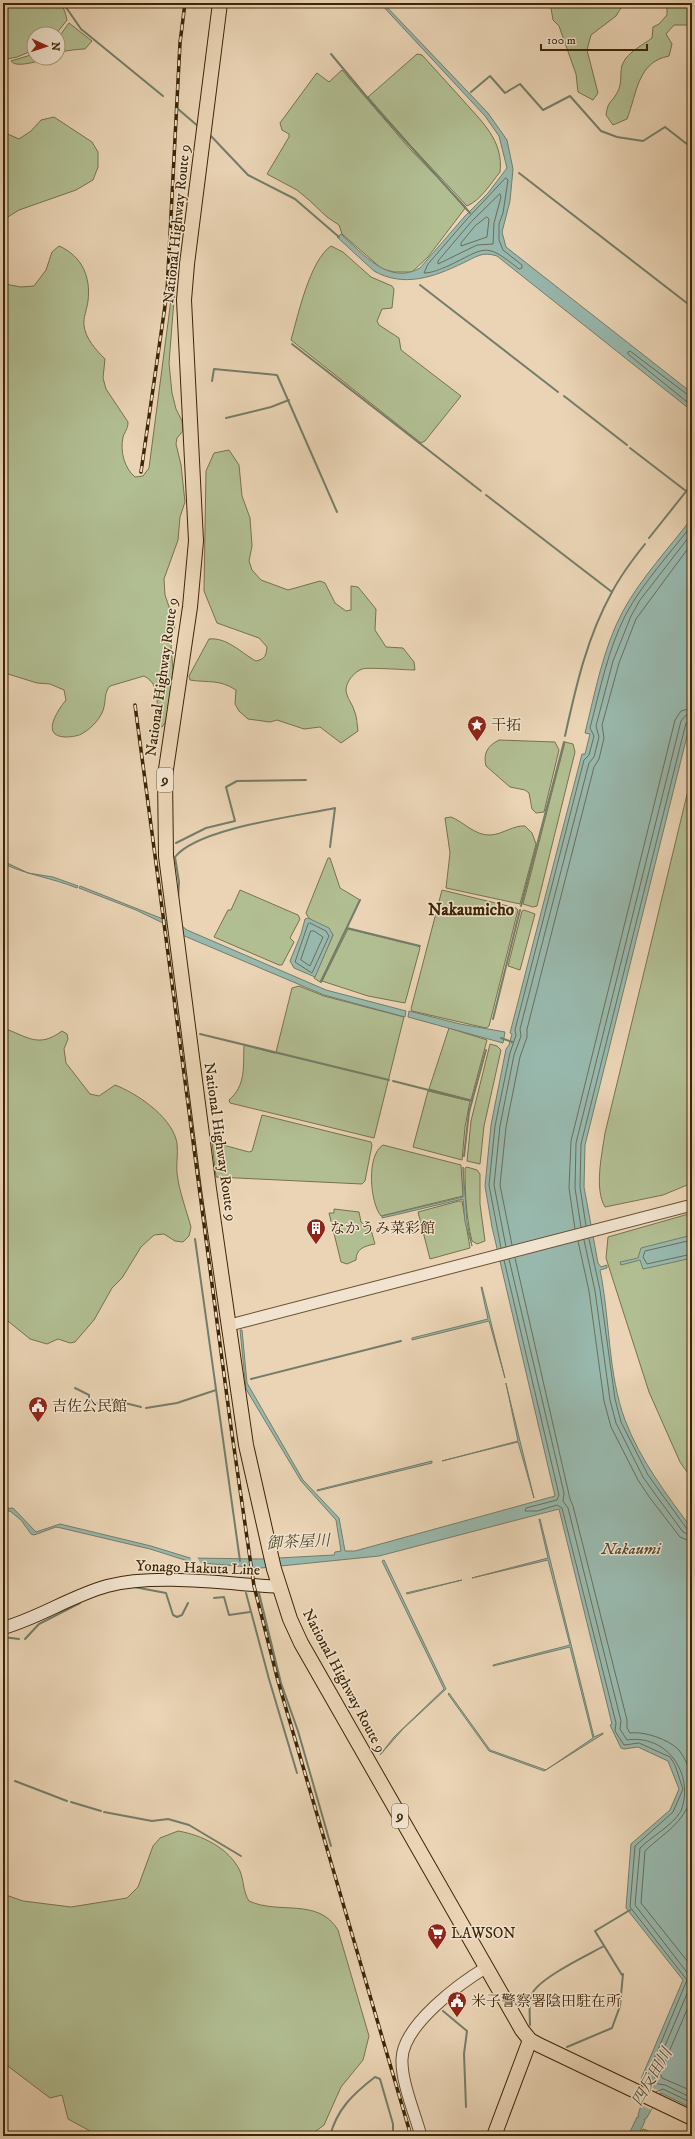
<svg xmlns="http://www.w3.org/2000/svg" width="695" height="2139" viewBox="0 0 695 2139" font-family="'IM FELL DW Pica','Noto Serif JP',serif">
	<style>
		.green { fill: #b1be92; stroke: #78724b }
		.water { fill: #98b8ad; stroke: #747d69 }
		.pier { fill: #ead4b5 }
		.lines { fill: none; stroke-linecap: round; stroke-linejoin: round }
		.shore { stroke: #6b6e58; stroke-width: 1 }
		.stream { stroke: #747d69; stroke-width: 2 }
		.tertiary-casing { stroke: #695130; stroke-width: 13 }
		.secondary-casing { stroke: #3e2504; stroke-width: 14 }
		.trunk-casing { stroke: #3e2504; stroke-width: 16 }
		.tertiary { stroke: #f1e3cf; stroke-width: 11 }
		.secondary { stroke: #f1e3cf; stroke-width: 12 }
		.trunk { stroke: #ead4b5; stroke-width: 14 }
		.rail-casing { stroke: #3e2504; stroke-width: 3.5 }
		.rail { stroke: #f1e3cf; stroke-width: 2; stroke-dasharray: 6; stroke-linecap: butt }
		.labels { text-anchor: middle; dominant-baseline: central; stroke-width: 3; stroke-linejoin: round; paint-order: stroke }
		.shield { fill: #f1e3cf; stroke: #745e41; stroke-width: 1 }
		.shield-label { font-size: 14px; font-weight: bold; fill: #3e2504 }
		.street-label { font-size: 15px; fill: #3e2504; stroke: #f1e3cf }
		.poi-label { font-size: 15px; fill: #3e2504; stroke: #f1e3cf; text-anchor: start }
		.water-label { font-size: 16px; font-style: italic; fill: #544a2e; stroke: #f1e3cf }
		.quarter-label { font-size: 17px; font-weight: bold; fill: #3e2504; stroke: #f1e3cf }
	</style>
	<rect width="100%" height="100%" fill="#ead4b5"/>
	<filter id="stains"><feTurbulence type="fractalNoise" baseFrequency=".005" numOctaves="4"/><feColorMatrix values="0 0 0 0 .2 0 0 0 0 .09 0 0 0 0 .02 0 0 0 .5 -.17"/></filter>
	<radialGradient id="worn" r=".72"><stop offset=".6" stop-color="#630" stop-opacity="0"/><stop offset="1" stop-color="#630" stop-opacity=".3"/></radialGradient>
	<g class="green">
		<path d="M3 3H61L65 12 67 20 56 34H34V50L17 57 3 60Z"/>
		<path d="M553 3H624L616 16 591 35 587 50 598 93 593 100 578 92 576 74 559 26 553 20 551 8Z"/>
		<path d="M667 3H692V25H674L666 34 672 44 669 56C637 62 637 94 627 119L613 125 606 115C608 100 611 104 617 93 623 84 619 70 623 63 628 52 643 45 652 38L653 27 659 24 667 15Z"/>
		<path d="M69 23 92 41 85 49C78 49 63 51 58 53V38Z"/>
		<path d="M34 54V58H49C41 60 16 69 11 61Z"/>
		<path d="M417 54 422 55C435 69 448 84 461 98 480 120 504 140 500 172 491 183 481 200 467 206L411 146 368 97Z"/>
		<path d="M342 70 410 149 466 207 428 257 412 272H394L382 269 342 234 339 225 327 217 309 200 297 190 267 174 289 137V134L282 130 280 123 316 74 317 73 329 82Z"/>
		<path d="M54 117 92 142 98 152V167L93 180 76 190 19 210 3 220V132L19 139 31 131 41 120Z"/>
		<path d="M59 246C82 256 91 277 88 301 87 309 83 318 84 325 85 338 96 350 105 359L103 378 106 389 128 422C128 429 125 431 123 437 120 451 124 468 135 477L143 476 149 468 172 292 173 287H175L169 363 172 393 176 409 182 421 183 431 177 438 176 444 181 465 185 502 180 517 178 540 164 579 165 595 175 624 171 646 173 670 169 709 167 720 162 727 157 724C156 707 162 685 144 676L110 686C104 693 106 699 104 707 102 717 92 728 83 733 79 736 71 737 65 737 40 736 58 710 66 700L64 690 50 684 37 683 8 674 4 666 3 282 5 284 21 287 34 286 46 270 52 252Z"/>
		<path d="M331 246 343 252 371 277 392 286 394 289 392 308 382 309 377 321 379 325 399 338 401 350 461 396 425 441 421 443 291 340C298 315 310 260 331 246Z"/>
		<path d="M229 450 239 465 242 496 250 518 252 546 249 561 252 570 261 580 288 590 320 581 325 583 335 603 346 611 351 610V586L358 587 376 609 375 630 386 647 403 648 414 662 415 670C406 670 367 667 362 669 354 672 346 682 346 690 347 699 352 703 354 710 357 716 357 725 358 731L341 743 320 727 304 729 277 720 270 722 248 719 239 711 235 704 236 690C219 679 209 683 190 680L189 676 209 639C227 637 241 653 256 661 265 659 266 656 267 647L259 638 217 623 204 591 206 471 214 453Z"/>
		<path d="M499 740 555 742 559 750 544 812 536 813 532 809 529 793 525 790 510 787 486 766C483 754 487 746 499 740Z"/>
		<path d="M565 742 573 744 575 752 537 906 533 907 523 904Z"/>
		<path d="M692 774V1183L663 1195 605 1207C594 1189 602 1154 605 1133Z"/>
		<path d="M451 817C464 822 475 836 491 835 503 834 514 825 525 826L532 833 536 844 520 904 446 888 450 853 445 818Z"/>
		<path d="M328 858H330L340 888 360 900 320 982 314 978 333 935C328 924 309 924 306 913Z"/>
		<path d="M240 890 298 915 300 919 290 938 294 942 282 965H279L214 937 228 910H231Z"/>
		<path d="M442 890 516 908 518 910 489 1026 486 1028 412 1011 411 1009Z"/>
		<path d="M524 910 535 914 520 970 508 966 522 911Z"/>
		<path d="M348 929 418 946 420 948 405 1003 368 996 322 981Z"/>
		<path d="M299 986 324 996 404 1017 374 1138 230 1103 229 1100C246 1085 243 1068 244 1046L245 1045 274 1053 276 1052 292 988Z"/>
		<path d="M3 1028C27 1036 38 1049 62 1031L67 1034 68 1039 64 1049 66 1063 90 1094 99 1096 115 1085C136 1093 169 1115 176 1139 179 1149 176 1162 177 1173 179 1191 186 1209 191 1227L189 1236 183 1242 175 1241 164 1234 154 1235 141 1247 122 1278 112 1288 94 1320 75 1342 70 1343 58 1339 47 1344 30 1339 3 1317Z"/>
		<path d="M449 1028 487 1040 471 1100 429 1089Z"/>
		<path d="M490 1044 497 1046 501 1050 484 1126 480 1164 467 1161 471 1121Z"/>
		<path d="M428 1091 470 1101 465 1127 462 1160 413 1147Z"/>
		<path d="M262 1115 371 1142 372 1145 365 1181 362 1184 216 1177 212 1142 249 1152 252 1151Z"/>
		<path d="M383 1145 461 1165 463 1196 381 1216C370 1203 366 1155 383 1145Z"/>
		<path d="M467 1167 477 1170 480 1174V1204L485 1241 477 1244 472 1241C466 1217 465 1193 465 1168Z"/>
		<path d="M459 1201H462L470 1248 430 1259 418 1212Z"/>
		<path d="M334 1209 359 1212 361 1222 371 1230 375 1244C364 1246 356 1249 356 1260L347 1264 341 1262 329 1213H334Z"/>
		<path d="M692 1213V1479L680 1462 649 1392 606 1258 608 1237Z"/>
		<path d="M178 1831C202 1835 229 1848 240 1871 244 1881 243 1892 249 1901 279 1915 318 1897 338 1930L369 2036 363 2060 341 2087 324 2125 316 2131 301 2136H92L90 2131 68 2119 62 2095 50 2098 9 2067 3 2058V1894L23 1901 71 1907 127 1898 138 1887 153 1846 160 1838Z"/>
		<path d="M643 2129 651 2132V2136H640Z"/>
	</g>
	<g class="water">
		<path d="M380 3H383L488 113 507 140 513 169 510 201 502 232 506 247 692 393V411L497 256C482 251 476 257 463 263 434 277 404 288 374 271L337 237 341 234C363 254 389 286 420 268L465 216 488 193 507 168 499 136 485 116Z"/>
		<path d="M692 518V716L585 1145 584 1187 598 1263 601 1267 607 1265V1268L600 1270C610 1318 608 1375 625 1420 640 1460 667 1495 692 1529V2108L661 2093 646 2119H644L645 2121 638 2136H628L637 2117H639L638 2115 648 2083 641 2079 683 1980 626 1908 631 1844 670 1810 679 1789 668 1761 638 1747 624 1749 621 1748 610 1725 612 1724 559 1509 379 1556 261 1568 191 1562 150 1549 61 1528 56 1527 34 1535 31 1534 21 1520 10 1511 3 1512V1509L13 1508 36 1532 60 1524 151 1546 190 1558 260 1559 334 1555 335 1552 341 1551 336 1520 301 1481 246 1389 240 1330H242L247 1383 303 1480 339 1518 345 1551H355L555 1496 492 1227 485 1186 491 1125 506 1049 509 1045 512 1034 510 1033 582 754H585L590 734 585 733C595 693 603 648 623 611 641 578 669 548 692 518Z"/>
		<path d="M3 861 28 873 53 877 78 886 77 888C52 878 28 875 4 864Z"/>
		<path d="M80 886 168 921 169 926 136 910 79 888Z"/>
		<path d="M308 918 329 928 333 935 315 977 294 968 290 961 301 934 305 919Z"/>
		<path d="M181 925 187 930 326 990 406 1011 405 1017 324 995 182 935Z"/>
		<path d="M409 1011 460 1024 505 1032 503 1043 408 1017Z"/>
		<path d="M463 1167 467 1222 472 1246 465 1222 463 1199 382 1218V1216L463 1197Z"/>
		<path d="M692 1235V1258L643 1269 640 1260 621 1265 620 1262 638 1258 641 1248Z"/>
		<path d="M481 1287H482L505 1378 489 1321 412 1340V1338L488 1319Z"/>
		<path d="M506 1383V1384L534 1498 518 1442 442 1461 518 1441Z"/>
		<path d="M432 1461V1463L317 1491V1490Z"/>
		<path d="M539 1519H540L594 1737 603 1733V1734L544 1771 489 1751 448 1694 449 1693 490 1750 546 1770 593 1738 570 1647 493 1666V1665L570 1645 548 1560 472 1578 548 1558Z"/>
		<path d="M384 1560 446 1689 403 1729 380 1755 394 1737 444 1689 382 1561Z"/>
		<path d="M462 1580 407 1594 406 1593Z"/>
	</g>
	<g class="pier">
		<path d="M190 1556H197L199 1561 204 1566 192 1564Z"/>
		<path d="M646 2085 660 2091 651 2110 639 2104Z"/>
	</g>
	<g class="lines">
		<g class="shore">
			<path d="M506 178 508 180 503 213 499 224V240L503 250 522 265V268L519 269C484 241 486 248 448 266 441 269 432 273 424 273L428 264 467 219Z"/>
			<path d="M500 194 501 197 494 223 493 244 477 245 438 264V261L471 222Z"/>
			<path d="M487 217 489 219 487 237 461 246V243L475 226Z"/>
			<path d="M692 396 688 395 630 351 628 352V354L692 406"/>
			<path d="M310 923 326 931 329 936 312 973 295 962 308 924Z"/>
			<path d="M311 931H314L323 937 310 966 301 960Z"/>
			<path d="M586 1226 580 1187 581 1144 686 723 692 719"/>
			<path d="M581 1227 575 1188 576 1143 681 721 686 715 692 714"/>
			<path d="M575 1229 569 1188 571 1141 675 720 681 711 692 708"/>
			<path d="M589 1239 600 1290 615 1399 621 1422 648 1475 687 1529 692 1531"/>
			<path d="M584 1240 595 1291 610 1400 616 1423 643 1477 655 1494 683 1532 692 1536"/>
			<path d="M692 1240 645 1251 643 1257 647 1264 692 1254"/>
			<path d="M578 1241 589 1291 604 1401 611 1427 638 1480 650 1498 680 1537 692 1542"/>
			<path d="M512 1245 500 1185 506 1127 520 1057 527 1037V1029L594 767 599 759 604 738 602 725 619 663 636 619 692 543"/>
			<path d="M506 1247 494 1185 500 1126 514 1055 521 1036 520 1029 589 763 594 757 599 737 596 726 613 661 631 616 640 600 692 533"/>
			<path d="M501 1248 489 1185 495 1126 510 1053 516 1035 515 1030 584 760 589 755 594 736 590 728C600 690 608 649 626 614 642 584 671 552 692 525"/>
			<path d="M515 1258 570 1499 573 1506 627 1720V1728L630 1733C644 1731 668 1739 679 1750 685 1758 690 1769 692 1779"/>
			<path d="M509 1259 564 1493 563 1501 568 1508 621 1721 620 1729 627 1740C666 1734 695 1773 681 1811 672 1826 652 1836 640 1848L635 1905 692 1979"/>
			<path d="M504 1260 559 1495 557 1500 526 1508 525 1511H537L557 1505 562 1508 616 1723 615 1731 624 1745 639 1743 670 1757 675 1765 683 1789 673 1812 635 1846 630 1907 687 1980 647 2076 652 2082 650 2089"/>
			<path d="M692 1797C681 1826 666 1831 645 1851L641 1903 692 1967"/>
			<path d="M692 1982 653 2074 658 2084 665 2085 692 2098"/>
			<path d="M692 1998 660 2073 662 2078 692 2091"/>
			<path d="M656 2092 663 2089 692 2103"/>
		</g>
		<g class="stream">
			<path d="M63 3 81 29 163 96"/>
			<path d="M331 54 376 108 470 213"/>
			<path d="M471 92 490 76 505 93 520 84 543 110 570 96 601 131 617 137 643 141 665 127 692 148"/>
			<path d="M178 109 199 127"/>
			<path d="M210 135 248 175 295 199 339 237"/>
			<path d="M519 173 692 307"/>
			<path d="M420 285 558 392"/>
			<path d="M292 344 481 491"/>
			<path d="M212 381 214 369 277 375 337 512"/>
			<path d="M564 396 627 445"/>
			<path d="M226 418 271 407 289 400"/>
			<path d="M630 448 686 491"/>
			<path d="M486 495 612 592"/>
			<path d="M649 538 692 484"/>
			<path d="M565 736C576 686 587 637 612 592 621 575 633 559 645 544"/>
			<path d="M176 843 206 828 235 821 226 787 237 781 306 780"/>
			<path d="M178 900 179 882 175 857C198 828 298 816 335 808L330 847"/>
			<path d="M521 906 564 742"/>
			<path d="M347 928 420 946"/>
			<path d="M321 982 360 900"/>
			<path d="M493 1019 520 910"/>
			<path d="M200 1034 389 1080"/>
			<path d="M501 1038 512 1042"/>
			<path d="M393 1081 472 1101"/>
			<path d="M464 1156 469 1112 486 1050"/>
			<path d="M195 1239 240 1561"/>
			<path d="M251 1379 401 1341"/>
			<path d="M75 1388 89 1395V1402L103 1405 109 1399 141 1407"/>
			<path d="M146 1408 177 1403 216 1390"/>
			<path d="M134 1587 166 1593 173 1615 177 1617 182 1615 188 1603"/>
			<path d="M246 1593 269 1679 297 1773"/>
			<path d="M259 1593 281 1683 298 1731 331 1846"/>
			<path d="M214 1598 224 1597 229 1615 250 1612"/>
			<path d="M3 1637 19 1639"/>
			<path d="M25 1639 39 1624 80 1603"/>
			<path d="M15 1781 67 1801"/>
			<path d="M71 1802 101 1811"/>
			<path d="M104 1812 152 1821 168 1819 189 1825 241 1856"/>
			<path d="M443 2011 467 2031 464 2054 466 2107"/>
			<path d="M530 2025C530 2017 528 2002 532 1994 539 1978 588 1955 604 1946"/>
			<path d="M567 2047 612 2028 620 2006 623 1974 622 1975 595 1931 630 1910"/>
			<path d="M330 2136C337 2109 353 2094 375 2077L380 2079 393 2124V2136"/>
		</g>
		<defs>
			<g id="tertiary">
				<path d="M230 1325 692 1205"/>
				<path d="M421 2136C415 2114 401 2081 402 2059 403 2025 460 1983 487 1967"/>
			</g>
			<path id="secondary" d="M3 1628C39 1618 71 1596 107 1586 157 1573 228 1584 280 1587"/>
			<g id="trunk">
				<path d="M220 3 187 264 184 300 196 541 190 607 165 776 166 856 209 1189 246 1445 274 1569 290 1619 301 1643 522 2030 530 2040 539 2045 692 2118"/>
				<path d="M494 2136 530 2040"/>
			</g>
		</defs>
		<use href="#tertiary" class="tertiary-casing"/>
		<use href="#secondary" class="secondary-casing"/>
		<use href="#trunk" class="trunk-casing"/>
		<use href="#tertiary" class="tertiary"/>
		<use href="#secondary" class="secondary"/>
		<use href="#trunk" class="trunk"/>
		<defs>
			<g id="rail">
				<path d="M141 472 167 292 180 43 185 3"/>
				<path d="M135 705 231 1427 254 1586 278 1681 411 2136"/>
			</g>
		</defs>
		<use href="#rail" class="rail-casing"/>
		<use href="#rail" class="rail"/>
	</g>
	<defs>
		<symbol id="sight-pin" viewBox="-11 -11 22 30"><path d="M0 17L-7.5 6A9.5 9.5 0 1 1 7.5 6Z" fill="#8f2418" stroke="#f1e3cf"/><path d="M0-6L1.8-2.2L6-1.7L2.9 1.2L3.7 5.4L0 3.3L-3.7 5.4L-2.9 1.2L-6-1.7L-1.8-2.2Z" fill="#fff"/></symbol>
		<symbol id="building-pin" viewBox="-11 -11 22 30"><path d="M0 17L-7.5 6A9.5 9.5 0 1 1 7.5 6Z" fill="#8f2418" stroke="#f1e3cf"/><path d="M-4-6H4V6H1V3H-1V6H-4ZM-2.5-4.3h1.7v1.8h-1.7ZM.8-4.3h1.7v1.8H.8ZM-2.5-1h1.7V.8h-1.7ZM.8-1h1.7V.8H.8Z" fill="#fff"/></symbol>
		<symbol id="civic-pin" viewBox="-11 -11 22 30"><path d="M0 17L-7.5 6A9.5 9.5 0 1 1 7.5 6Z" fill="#8f2418" stroke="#f1e3cf"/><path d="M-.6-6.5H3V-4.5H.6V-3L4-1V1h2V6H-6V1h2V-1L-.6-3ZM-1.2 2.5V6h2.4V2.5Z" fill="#fff"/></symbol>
		<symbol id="supermarket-pin" viewBox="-11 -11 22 30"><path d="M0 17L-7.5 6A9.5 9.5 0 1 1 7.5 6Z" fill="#8f2418" stroke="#f1e3cf"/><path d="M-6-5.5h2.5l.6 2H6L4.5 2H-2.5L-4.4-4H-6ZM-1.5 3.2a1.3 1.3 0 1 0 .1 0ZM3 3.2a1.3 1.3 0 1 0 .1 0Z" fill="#fff"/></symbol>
	</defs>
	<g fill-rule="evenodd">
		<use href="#sight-pin" x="466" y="714" width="22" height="30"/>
		<use href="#building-pin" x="305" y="1217" width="22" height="30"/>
		<use href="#civic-pin" x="27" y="1395" width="22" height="30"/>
		<use href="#supermarket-pin" x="426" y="1922" width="22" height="30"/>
		<use href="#civic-pin" x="446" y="1990" width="22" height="30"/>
	</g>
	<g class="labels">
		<g class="shield">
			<rect x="157" y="768" width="16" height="24" rx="3"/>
			<rect x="392" y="1804" width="16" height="24" rx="3"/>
		</g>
		<g class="shield-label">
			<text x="165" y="780">9</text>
			<text x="400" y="1816">9</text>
		</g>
		<g class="street-label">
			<text transform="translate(177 224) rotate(-84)">National Highway Route 9</text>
			<text transform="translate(162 677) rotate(-82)">National Highway Route 9</text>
			<text transform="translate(220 1142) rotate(82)">National Highway Route 9</text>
			<text transform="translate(198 1568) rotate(2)">Yonago Hakuta Line</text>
			<text transform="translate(344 1681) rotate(62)">National Highway Route 9</text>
		</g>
		<g class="poi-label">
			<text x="491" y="725">干拓</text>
			<text x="330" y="1228">なかうみ菜彩館</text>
			<text x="52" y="1406">吉佐公民館</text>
			<text x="451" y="1933">LAWSON</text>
			<text x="471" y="2001">米子警察署陰田駐在所</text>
		</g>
		<g class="water-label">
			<text transform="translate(298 1542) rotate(-3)">御茶屋川</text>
			<text x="631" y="1549">Nakaumi</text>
			<text transform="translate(652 2077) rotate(-60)">四反田川</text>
		</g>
		<g class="quarter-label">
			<text x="471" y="910">Nakaumicho</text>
		</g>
	</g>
	<rect width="695" height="2139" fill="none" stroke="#ead4b5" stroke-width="16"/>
	<rect x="4" y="4" width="687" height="2131" fill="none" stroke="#3e2504" stroke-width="2"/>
	<rect x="8" y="8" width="679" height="2123" fill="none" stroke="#3e2504"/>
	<g transform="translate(46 46) rotate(93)"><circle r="19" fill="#f1e3cf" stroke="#a9977e"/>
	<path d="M0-3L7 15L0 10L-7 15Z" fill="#8f2418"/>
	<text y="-6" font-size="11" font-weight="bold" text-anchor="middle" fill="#3e2504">N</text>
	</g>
	<path d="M541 44v6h106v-6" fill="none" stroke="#3e2504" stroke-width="2"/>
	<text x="547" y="44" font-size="12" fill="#3e2504" stroke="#f1e3cf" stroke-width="3" paint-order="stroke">100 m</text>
	<rect width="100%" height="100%" filter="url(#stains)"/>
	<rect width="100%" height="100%" fill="url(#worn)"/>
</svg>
